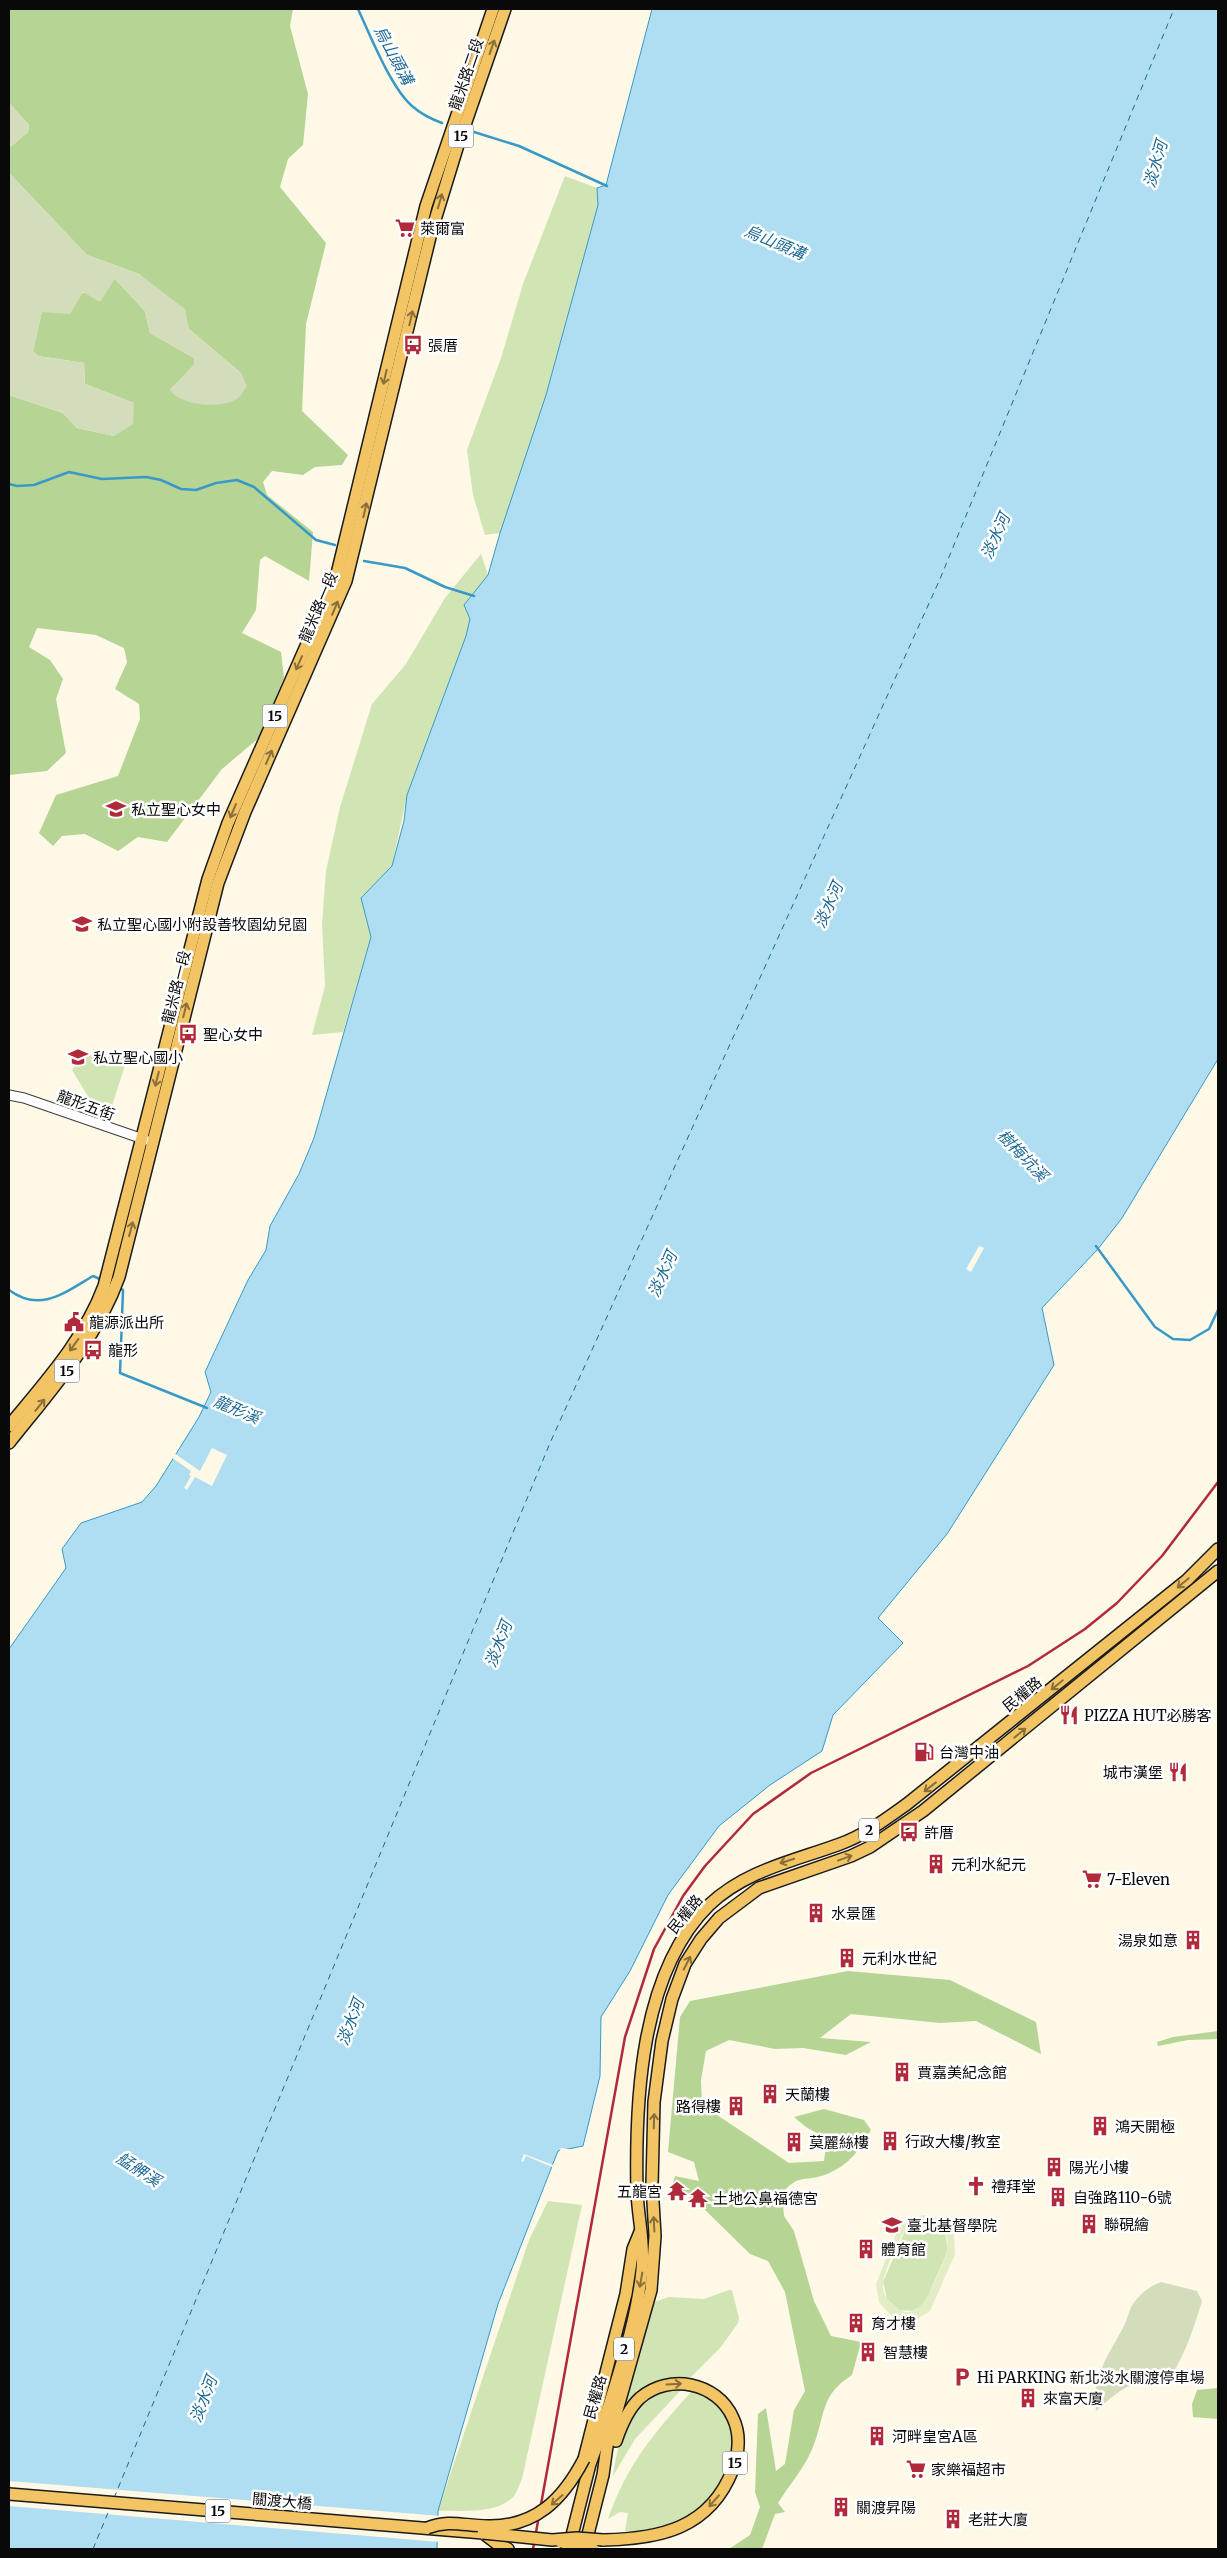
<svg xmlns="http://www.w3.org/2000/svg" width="1227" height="2558" viewBox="0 0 1227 2558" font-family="Merriweather,'Noto Sans TC',serif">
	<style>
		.green { fill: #d1e5b4 }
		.forest { fill: #b6d594 }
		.cemetery { fill: #d4ddbb }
		.pitch { fill: #e2edc5; fill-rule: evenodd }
		.water { fill: #afdef2; stroke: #3999c6 }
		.pier { fill: #fef8e7 }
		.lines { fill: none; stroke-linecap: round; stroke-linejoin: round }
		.stream { stroke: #3999c6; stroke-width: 2.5 }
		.ferry { stroke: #1b6893; stroke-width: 1; stroke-dasharray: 6 5; stroke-linecap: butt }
		.minor-casing { stroke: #3c3c3c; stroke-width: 11 }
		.major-casing { stroke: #1a1a1a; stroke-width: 14 }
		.minor { stroke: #fff; stroke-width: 9 }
		.major { stroke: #f2c463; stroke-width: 11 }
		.rail { stroke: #b12a3b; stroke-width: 2.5 }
		.major-bridge-casing { stroke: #1a1a1a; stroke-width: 14; stroke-linecap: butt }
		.major-bridge { stroke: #f2c463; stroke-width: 11 }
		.oneway { stroke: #89703a }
		.labels { text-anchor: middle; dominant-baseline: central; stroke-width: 5; stroke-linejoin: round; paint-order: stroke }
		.shield { fill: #fff; stroke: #535353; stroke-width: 1 }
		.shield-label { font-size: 14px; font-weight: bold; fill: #090909 }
		.street-label { font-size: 15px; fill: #090909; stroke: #fff }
		.poi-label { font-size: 15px; fill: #090909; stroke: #fff; text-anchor: start }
		.water-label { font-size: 16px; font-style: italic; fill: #1b6893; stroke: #fff }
	</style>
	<rect width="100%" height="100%" fill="#fef8e7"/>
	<g class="green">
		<path d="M565 176 597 188 598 205 546 395 500 533 485 535 473 495 467 450 501 358 523 284Z"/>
		<path d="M481 554 488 575 464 605 470 619 466 636 407 795 392 866 361 898 371 937 343 1032 312 1035 325 986 322 924 326 871 340 807 372 704 406 664 445 598Z"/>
		<path d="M84 1052 127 1059 109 1115 95 1108 72 1070Z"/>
		<path d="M548 2201 582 2205 522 2479C519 2485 517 2493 513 2497 496 2515 461 2510 438 2511L529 2240Z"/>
		<path d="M925 2221 941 2227 945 2233 948 2250 924 2305 912 2311 899 2310 887 2299 883 2282 905 2231 918 2222Z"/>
		<path d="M729 2290H732L739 2318 738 2323 721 2347 691 2377C660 2376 640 2385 622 2411L654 2302 669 2297 704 2299Z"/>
		<path d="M682 2389 635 2439 613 2476C619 2434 633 2390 682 2389Z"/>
		<path d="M692 2391C743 2408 743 2466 709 2500 688 2522 654 2531 625 2531L628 2513 620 2512 608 2519C627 2464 654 2433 692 2391Z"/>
	</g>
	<g class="forest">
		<path d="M9 9H293L290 26 308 94 303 145 288 159 280 187 326 243 306 324 302 411 348 455 342 465 315 467 303 475 272 471 263 482 267 495 313 532 309 581 265 556 260 560 256 610 242 633 281 652 284 677 260 737 222 769 167 842 138 837 118 851 85 834 62 836 53 846 39 833 56 795 118 776 140 719 139 704 115 689 127 662 124 648 96 635 37 628 29 647 50 660 63 679 56 699 66 753 47 771 9 775V395L63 413 77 428 114 436 134 403 85 384 84 363 38 356 33 351 42 311 115 279 145 311 150 333 194 358V365L170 390 241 373 189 329 139 274 87 255 9 173V148L28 132 29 125 9 103Z"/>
		<path d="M848 1971 950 1980 1036 2022 1041 2054 976 2021 940 2023 851 2014 820 2038 871 2042 846 2055 803 2048 775 2049 729 2040 706 2051 701 2080 702 2105 789 2163 824 2161 827 2139 806 2127 794 2117 824 2109 864 2120 871 2130C860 2150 849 2165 827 2174 805 2183 801 2172 782 2193L784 2216 794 2231 814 2301 831 2336 861 2342 852 2375C819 2396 826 2415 813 2447 806 2466 789 2485 778 2503L785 2512 775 2514 762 2549H729L750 2535 760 2507 755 2492 758 2414 766 2408 776 2471 785 2464 794 2410 805 2391 785 2292 768 2261 750 2254 698 2203 672 2186 675 2176 699 2181 694 2162 668 2152 680 2017 690 2001Z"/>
		<path d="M1218 2031V2039L1188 2040 1158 2046 1157 2042 1173 2037Z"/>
		<path d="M1218 2388V2419L1193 2417 1192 2404 1197 2390Z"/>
	</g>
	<g class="cemetery">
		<path d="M9 103 29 125 28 132 9 148Z"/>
		<path d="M9 173 87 255 139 274 185 309 189 329 241 373 247 386C244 390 241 396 237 399 221 409 181 406 170 390L194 365V358L150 333 145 311 115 279 100 302 83 292 70 314 42 312 33 351 38 356 84 363 85 384 134 403 133 424 114 436 77 428 63 413 9 395Z"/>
		<path d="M1161 2282 1197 2291 1202 2301C1197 2318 1179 2378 1161 2383 1155 2385 1147 2382 1141 2383 1124 2384 1109 2400 1096 2411 1091 2378 1108 2356 1123 2328 1128 2319 1129 2307 1136 2300 1143 2291 1151 2286 1161 2282Z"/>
	</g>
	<path class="pitch" d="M923 2215 938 2218 950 2228 954 2235 955 2254 930 2311 917 2319 903 2320 890 2315 879 2302 876 2284 898 2229 908 2220ZM925 2221C960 2230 946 2255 936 2279 926 2300 914 2328 889 2301 885 2297 882 2290 883 2284 883 2274 899 2239 905 2231 910 2224 918 2222 925 2221Z"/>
	<path class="water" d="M652 9H1218V1059L1122 1218 1098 1249 1042 1308 1054 1365 947 1534 878 1618 903 1643 833 1715 822 1751 770 1785 719 1826 668 1895 630 1971 601 2017 600 2076 583 2146 558 2151 498 2304 438 2511 437 2549H9V1649L66 1568 62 1549 81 1523 142 1502 156 1486 199 1417 211 1392 205 1372 248 1280 266 1250 270 1226 299 1174 314 1138 371 937 361 898 392 866 404 821 407 795 466 636 470 619 464 605 488 575 500 533 546 395 598 205 597 188 606 185Z"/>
	<g class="pier">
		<path d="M979 1246 984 1248 971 1272 966 1269Z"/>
		<path d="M212 1448 227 1455 212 1486 195 1477 187 1490 184 1488 191 1476 189 1475 191 1471 171 1457 174 1453 200 1471Z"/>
		<path d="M561 2148 574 2150 560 2153 552 2172V2167L526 2156 523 2162 521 2161 524 2154 553 2165Z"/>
		<path d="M9 2481 441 2516 440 2542 9 2506Z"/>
	</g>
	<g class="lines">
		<g class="stream">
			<path d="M358 9C370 35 391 88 412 106 421 114 431 119 442 123"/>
			<path d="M474 132 519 146 607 186"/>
			<path d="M9 484 17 486 34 485 69 472 102 479 146 477 161 480 181 489 196 490 216 483 237 480 254 487 316 540 335 545"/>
			<path d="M364 561 405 568 445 587 474 596"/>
			<path d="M1096 1246 1155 1327 1173 1339 1190 1340 1209 1329 1218 1310"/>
			<path d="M118 1288 123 1290 120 1373 207 1408"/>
			<path d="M9 1290C40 1313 64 1293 93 1276L102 1280"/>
		</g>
		<g class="ferry">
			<path d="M114 2498 550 1443 940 579 1174 9"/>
			<path d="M93 2549 110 2508"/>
		</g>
		<defs>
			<path id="minor" d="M9 1095 24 1098 146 1140"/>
			<g id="major">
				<path d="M9 1426C45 1382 84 1340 104 1286L208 879 228 823 336 578 426 206 493 9"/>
				<path d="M9 1443C51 1390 96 1341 119 1277L218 883 245 812 346 581 431 233 458 145 505 9"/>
				<path d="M584 2459 626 2294 633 2249 640 2232"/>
				<path d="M9 2494 483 2533 496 2543 508 2549"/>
				<path d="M603 2540C659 2539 710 2529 733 2469 739 2452 741 2435 733 2418 717 2382 669 2373 640 2398 628 2409 621 2426 616 2441"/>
				<path d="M585 2546 603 2475 607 2446 651 2290 655 2236 652 2185 654 2102 662 2041 672 1999 685 1964 701 1939 719 1918 759 1888 851 1856 870 1847 923 1811 1218 1571"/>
				<path d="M569 2547 590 2464 598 2442C614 2386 636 2328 642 2270 645 2244 638 2218 637 2192 635 2101 640 1973 709 1905 746 1870 794 1861 840 1844 865 1835 886 1819 907 1804L1187 1580 1218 1549"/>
			</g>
		</defs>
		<use href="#minor" class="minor-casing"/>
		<use href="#major" class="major-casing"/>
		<use href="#minor" class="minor"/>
		<use href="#major" class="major"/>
		<path class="rail" d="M533 2549 625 2037 654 1949 683 1896 705 1866 753 1814 811 1773 1028 1666 1085 1629 1117 1603 1162 1556 1218 1482"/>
		<defs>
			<g id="major-bridge">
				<path d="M427 2528C450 2519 464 2526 488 2526 536 2527 563 2499 584 2459"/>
				<path d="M483 2533 552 2540 577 2538 603 2540"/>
				<path d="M561 2542 593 2549"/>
			</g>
		</defs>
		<use href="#major-bridge" class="major-bridge-casing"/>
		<use href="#major-bridge" class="major-bridge"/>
	</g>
	<defs><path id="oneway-shaft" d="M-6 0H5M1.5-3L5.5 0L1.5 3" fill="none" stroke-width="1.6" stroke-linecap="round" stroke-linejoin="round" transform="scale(1.25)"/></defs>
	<g class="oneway">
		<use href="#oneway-shaft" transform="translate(492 47) rotate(-71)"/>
		<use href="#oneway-shaft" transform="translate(440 201) rotate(-74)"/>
		<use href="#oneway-shaft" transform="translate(411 318) rotate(-77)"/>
		<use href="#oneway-shaft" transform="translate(385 377) rotate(103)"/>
		<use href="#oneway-shaft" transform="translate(365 510) rotate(-77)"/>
		<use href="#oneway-shaft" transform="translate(335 608) rotate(-67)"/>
		<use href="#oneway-shaft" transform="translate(299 663) rotate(114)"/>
		<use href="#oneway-shaft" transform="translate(269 757) rotate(-66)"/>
		<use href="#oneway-shaft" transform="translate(233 811) rotate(113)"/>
		<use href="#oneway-shaft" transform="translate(185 1010) rotate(-76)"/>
		<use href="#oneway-shaft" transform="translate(157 1079) rotate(104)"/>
		<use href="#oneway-shaft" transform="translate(131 1229) rotate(-75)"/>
		<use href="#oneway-shaft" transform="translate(74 1345) rotate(126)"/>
		<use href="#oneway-shaft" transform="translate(40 1405) rotate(-51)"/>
		<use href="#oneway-shaft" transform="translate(1183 1583) rotate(140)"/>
		<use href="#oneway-shaft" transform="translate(1057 1685) rotate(141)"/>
		<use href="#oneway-shaft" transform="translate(1020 1733) rotate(-39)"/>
		<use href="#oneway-shaft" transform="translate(930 1787) rotate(142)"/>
		<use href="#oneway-shaft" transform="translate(845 1858) rotate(-20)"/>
		<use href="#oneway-shaft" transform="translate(787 1861) rotate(162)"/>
		<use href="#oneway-shaft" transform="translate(687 1963) rotate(-63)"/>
		<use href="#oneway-shaft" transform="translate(654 2121) rotate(-88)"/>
		<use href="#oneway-shaft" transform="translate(654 2224) rotate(-93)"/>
		<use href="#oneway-shaft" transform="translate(641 2280) rotate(100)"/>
		<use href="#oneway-shaft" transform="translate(674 2384) rotate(-3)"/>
		<use href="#oneway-shaft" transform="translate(557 2500) rotate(139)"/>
		<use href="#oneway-shaft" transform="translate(714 2501) rotate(131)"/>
	</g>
	<defs>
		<symbol id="supermarket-bare" viewBox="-9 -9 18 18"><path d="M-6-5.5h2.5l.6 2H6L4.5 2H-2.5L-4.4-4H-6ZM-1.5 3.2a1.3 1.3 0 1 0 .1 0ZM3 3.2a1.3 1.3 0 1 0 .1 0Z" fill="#b12a3b" stroke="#fff" stroke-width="2.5" paint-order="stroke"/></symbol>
		<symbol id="bus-bare" viewBox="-9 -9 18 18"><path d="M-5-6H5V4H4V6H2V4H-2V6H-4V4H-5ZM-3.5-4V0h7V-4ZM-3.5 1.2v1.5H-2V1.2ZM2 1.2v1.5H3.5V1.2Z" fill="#b12a3b" stroke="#fff" stroke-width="2.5" paint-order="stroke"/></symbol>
		<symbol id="school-bare" viewBox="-9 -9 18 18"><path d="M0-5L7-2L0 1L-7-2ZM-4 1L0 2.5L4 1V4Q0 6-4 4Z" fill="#b12a3b" stroke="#fff" stroke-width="2.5" paint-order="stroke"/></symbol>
		<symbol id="civic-bare" viewBox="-9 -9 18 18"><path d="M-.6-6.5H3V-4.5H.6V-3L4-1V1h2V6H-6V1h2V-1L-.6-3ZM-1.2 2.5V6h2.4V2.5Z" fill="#b12a3b" stroke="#fff" stroke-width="2.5" paint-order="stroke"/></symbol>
		<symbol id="restaurant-bare" viewBox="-9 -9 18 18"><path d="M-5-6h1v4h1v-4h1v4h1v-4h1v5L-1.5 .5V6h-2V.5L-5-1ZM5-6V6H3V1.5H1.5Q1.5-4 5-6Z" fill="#b12a3b" stroke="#fff" stroke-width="2.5" paint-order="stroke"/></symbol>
		<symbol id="fuel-bare" viewBox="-9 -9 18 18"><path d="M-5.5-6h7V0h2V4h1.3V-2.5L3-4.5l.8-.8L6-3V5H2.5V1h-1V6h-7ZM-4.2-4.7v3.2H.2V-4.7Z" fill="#b12a3b" stroke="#fff" stroke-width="2.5" paint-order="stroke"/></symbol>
		<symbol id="building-bare" viewBox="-9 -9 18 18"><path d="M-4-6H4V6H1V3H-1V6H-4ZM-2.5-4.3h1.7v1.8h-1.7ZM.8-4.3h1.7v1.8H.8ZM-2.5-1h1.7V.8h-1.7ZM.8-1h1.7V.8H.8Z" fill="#b12a3b" stroke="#fff" stroke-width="2.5" paint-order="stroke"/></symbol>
		<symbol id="church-bare" viewBox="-9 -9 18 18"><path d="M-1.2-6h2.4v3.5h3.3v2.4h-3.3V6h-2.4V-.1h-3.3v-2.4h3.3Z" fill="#b12a3b" stroke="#fff" stroke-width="2.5" paint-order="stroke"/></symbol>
		<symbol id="temple-bare" viewBox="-9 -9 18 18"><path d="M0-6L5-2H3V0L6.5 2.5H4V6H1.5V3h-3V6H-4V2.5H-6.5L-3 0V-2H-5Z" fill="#b12a3b" stroke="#fff" stroke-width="2.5" paint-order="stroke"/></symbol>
		<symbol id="university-bare" viewBox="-9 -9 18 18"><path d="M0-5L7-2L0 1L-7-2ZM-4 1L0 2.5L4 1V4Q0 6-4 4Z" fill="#b12a3b" stroke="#fff" stroke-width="2.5" paint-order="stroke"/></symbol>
		<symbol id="parking-bare" viewBox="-9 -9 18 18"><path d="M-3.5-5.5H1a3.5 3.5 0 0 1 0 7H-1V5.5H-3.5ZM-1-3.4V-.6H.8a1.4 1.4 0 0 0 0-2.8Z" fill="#b12a3b" stroke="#fff" stroke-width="2.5" paint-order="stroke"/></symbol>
	</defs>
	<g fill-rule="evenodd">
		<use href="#supermarket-bare" x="391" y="214" width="28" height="28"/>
		<use href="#bus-bare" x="399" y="331" width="28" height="28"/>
		<use href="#school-bare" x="102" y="795" width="28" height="28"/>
		<use href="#school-bare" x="68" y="910" width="28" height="28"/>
		<use href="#bus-bare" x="174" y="1020" width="28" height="28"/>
		<use href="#school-bare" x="64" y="1043" width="28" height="28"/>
		<use href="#civic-bare" x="60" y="1308" width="28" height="28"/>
		<use href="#bus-bare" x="79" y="1336" width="28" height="28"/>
		<use href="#restaurant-bare" x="1055" y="1701" width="28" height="28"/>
		<use href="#fuel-bare" x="910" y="1738" width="28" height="28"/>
		<use href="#restaurant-bare" x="1164" y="1758" width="28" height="28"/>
		<use href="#bus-bare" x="895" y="1818" width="28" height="28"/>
		<use href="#building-bare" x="922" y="1850" width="28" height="28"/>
		<use href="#supermarket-bare" x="1078" y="1865" width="28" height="28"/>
		<use href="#building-bare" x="802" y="1899" width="28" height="28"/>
		<use href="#building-bare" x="1179" y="1926" width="28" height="28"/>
		<use href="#building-bare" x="833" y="1944" width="28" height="28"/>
		<use href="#building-bare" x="888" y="2058" width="28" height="28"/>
		<use href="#building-bare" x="756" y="2080" width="28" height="28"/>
		<use href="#building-bare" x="722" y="2092" width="28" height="28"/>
		<use href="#building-bare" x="1086" y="2112" width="28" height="28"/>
		<use href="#building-bare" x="876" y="2127" width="28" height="28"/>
		<use href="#building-bare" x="780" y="2128" width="28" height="28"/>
		<use href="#building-bare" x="1040" y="2153" width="28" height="28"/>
		<use href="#church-bare" x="962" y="2172" width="28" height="28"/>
		<use href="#temple-bare" x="663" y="2177" width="28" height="28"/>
		<use href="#building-bare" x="1044" y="2183" width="28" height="28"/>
		<use href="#temple-bare" x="684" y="2184" width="28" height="28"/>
		<use href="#building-bare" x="1075" y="2210" width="28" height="28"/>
		<use href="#university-bare" x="878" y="2211" width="28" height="28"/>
		<use href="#building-bare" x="852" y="2235" width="28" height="28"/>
		<use href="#building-bare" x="842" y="2309" width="28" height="28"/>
		<use href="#building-bare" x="854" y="2338" width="28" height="28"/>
		<use href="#parking-bare" x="948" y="2363" width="28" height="28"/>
		<use href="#building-bare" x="1014" y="2384" width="28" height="28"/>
		<use href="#building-bare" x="863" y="2422" width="28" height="28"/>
		<use href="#supermarket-bare" x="902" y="2455" width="28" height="28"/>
		<use href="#building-bare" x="827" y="2493" width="28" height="28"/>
		<use href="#building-bare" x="939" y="2505" width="28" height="28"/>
	</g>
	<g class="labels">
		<g class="shield">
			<rect x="448.5" y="124.5" width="25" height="23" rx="4"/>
			<rect x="262.5" y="704.5" width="25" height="23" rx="4"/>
			<rect x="54.5" y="1359.5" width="25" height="23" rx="4"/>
			<rect x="859" y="1818.5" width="20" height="23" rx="4"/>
			<rect x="614" y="2337.5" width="20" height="23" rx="4"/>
			<rect x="722.5" y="2451.5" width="25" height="23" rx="4"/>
			<rect x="205.5" y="2499.5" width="25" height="23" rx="4"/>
		</g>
		<g class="shield-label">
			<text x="461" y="136">15</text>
			<text x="275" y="716">15</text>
			<text x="67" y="1371">15</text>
			<text x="869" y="1830">2</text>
			<text x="624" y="2349">2</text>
			<text x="735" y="2463">15</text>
			<text x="218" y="2511">15</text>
		</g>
		<g class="street-label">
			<text transform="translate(466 74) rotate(-71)">龍米路二段</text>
			<text transform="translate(318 607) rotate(-67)">龍米路一段</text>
			<text transform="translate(176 987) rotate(-76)">龍米路一段</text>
			<text transform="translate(86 1105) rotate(20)">龍形五街</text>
			<text transform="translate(1022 1694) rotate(-39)">民權路</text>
			<text transform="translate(685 1914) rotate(-51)">民權路</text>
			<text transform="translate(595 2397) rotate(-74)">民權路</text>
			<text transform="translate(282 2501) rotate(5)">關渡大橋</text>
		</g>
		<g class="poi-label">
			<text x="420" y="228">萊爾富</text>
			<text x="428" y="345">張厝</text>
			<text x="131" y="809">私立聖心女中</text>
			<text x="97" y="924">私立聖心國小附設善牧園幼兒園</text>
			<text x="203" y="1034">聖心女中</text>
			<text x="93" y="1057">私立聖心國小</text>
			<text x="89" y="1322">龍源派出所</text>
			<text x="108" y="1350">龍形</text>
			<text x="1084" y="1715">PIZZA HUT必勝客</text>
			<text x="939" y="1752">台灣中油</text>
			<text x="1163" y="1772" text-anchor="end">城市漢堡</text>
			<text x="924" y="1832">許厝</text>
			<text x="951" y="1864">元利水紀元</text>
			<text x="1107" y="1879">7-Eleven</text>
			<text x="831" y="1913">水景匯</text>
			<text x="1178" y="1940" text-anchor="end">湯泉如意</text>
			<text x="862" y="1958">元利水世紀</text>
			<text x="917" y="2072">賈嘉美紀念館</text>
			<text x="785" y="2094">天蘭樓</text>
			<text x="721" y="2106" text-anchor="end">路得樓</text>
			<text x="1115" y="2126">鴻天開極</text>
			<text x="905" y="2141">行政大樓/教室</text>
			<text x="809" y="2142">莫麗絲樓</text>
			<text x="1069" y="2167">陽光小樓</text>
			<text x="991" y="2186">禮拜堂</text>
			<text x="662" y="2191" text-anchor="end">五龍宮</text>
			<text x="1073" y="2197">自強路110-6號</text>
			<text x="713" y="2198">土地公鼻福德宮</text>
			<text x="1104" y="2224">聯硯繪</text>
			<text x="907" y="2225">臺北基督學院</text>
			<text x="881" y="2249">體育館</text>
			<text x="871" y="2323">育才樓</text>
			<text x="883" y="2352">智慧樓</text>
			<text x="977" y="2377">Hi PARKING 新北淡水關渡停車場</text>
			<text x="1043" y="2398">來富天廈</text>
			<text x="892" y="2436">河畔皇宮A區</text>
			<text x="931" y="2469">家樂福超市</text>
			<text x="856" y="2507">關渡昇陽</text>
			<text x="968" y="2519">老莊大廈</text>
		</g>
		<g class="water-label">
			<text transform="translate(394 55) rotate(62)">烏山頭溝</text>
			<text transform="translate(1155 164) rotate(-74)">淡水河</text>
			<text transform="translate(775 242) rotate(23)">烏山頭溝</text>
			<text transform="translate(995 536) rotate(-66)">淡水河</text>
			<text transform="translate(828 905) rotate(-66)">淡水河</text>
			<text transform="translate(1023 1155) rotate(46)">樹梅坑溪</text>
			<text transform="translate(662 1274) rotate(-66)">淡水河</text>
			<text transform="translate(237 1409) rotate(23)">龍形溪</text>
			<text transform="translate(498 1644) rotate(-69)">淡水河</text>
			<text transform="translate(350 2022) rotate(-69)">淡水河</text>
			<text transform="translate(139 2169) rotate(33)">艋舺溪</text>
			<text transform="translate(203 2399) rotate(-69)">淡水河</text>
		</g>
	</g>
	<rect width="1227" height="2558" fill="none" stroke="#090909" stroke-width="20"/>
</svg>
